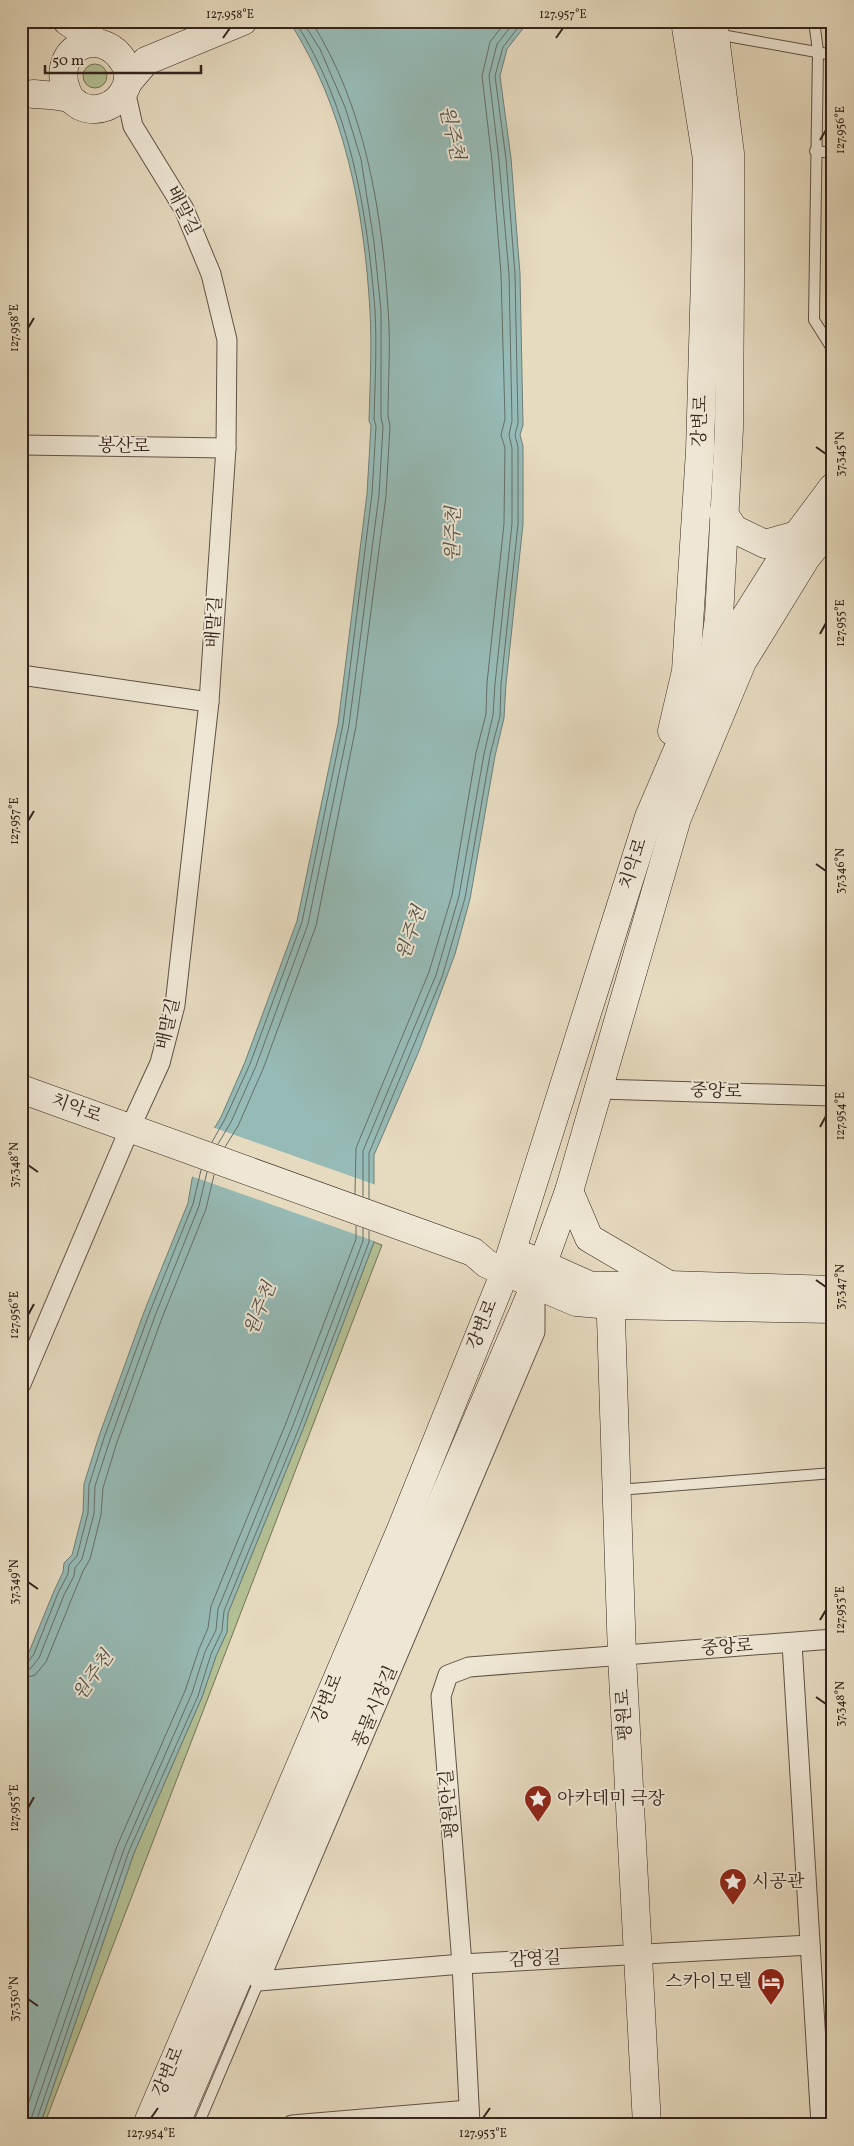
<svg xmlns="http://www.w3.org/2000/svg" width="854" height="2146" viewBox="0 0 854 2146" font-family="Vollkorn,'Noto Serif KR',serif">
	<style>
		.green { fill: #b3c094; stroke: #747258 }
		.water { fill: #96bab5; stroke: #6f7e78 }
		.pier { fill: #e6dabf }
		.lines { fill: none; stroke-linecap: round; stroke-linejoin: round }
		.shore { stroke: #656e68; stroke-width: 1 }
		.lane-casing { stroke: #605145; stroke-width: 12 }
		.street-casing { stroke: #605145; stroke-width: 21 }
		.secondary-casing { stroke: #34231c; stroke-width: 29 }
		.lane { stroke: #efe7d5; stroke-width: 10 }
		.street { stroke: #efe7d5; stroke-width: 19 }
		.secondary { stroke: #efe7d5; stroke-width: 28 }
		.ticks { fill: none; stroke: #34231c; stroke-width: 2 }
		.labels { text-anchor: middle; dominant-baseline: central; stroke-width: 4; stroke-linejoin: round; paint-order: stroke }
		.street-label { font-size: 18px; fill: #34231c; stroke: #efe7d5 }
		.poi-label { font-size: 18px; fill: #34231c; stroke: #efe7d5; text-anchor: start }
		.water-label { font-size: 19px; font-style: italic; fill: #51504a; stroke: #efe7d5 }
		.neatline { fill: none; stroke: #34231c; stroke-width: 2 }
		.ticks-label { font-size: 12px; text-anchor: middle; fill: #34231c }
	</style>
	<rect width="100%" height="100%" fill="#e6dabf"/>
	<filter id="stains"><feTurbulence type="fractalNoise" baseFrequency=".004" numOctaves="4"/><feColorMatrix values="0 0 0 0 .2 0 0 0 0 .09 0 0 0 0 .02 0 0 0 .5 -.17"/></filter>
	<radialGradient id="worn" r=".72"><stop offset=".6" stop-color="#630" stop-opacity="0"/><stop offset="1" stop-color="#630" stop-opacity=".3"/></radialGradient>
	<g class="green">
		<circle cx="95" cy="76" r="12"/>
		<path d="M374 1242 382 1245 44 2125H40L134 1853 202 1697 216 1656 227 1632 228 1613 303 1429Z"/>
	</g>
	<path class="water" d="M289 21H529L507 49 500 76 511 158 520 274 523 425 520 435 523 446V524L506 684 504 718 495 756 470 899 455 954 419 1051 374 1155V1242L303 1429 228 1613 227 1632 216 1656 202 1697 134 1853 40 2125H21V1662L29 1652 54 1591 63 1572 64 1563 72 1555 83 1512 84 1484 99 1436 144 1312 188 1203 192 1179 206 1142 221 1117 245 1062 297 921 338 724 367 494 371 425 369 421C370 385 372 347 370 311 364 209 345 108 289 21Z"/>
	<path class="pier" d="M212 1127 376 1185 377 1242 191 1176 204 1141Z"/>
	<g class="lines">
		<g class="shore">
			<path d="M212 1142 225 1119 250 1064 302 922 343 724 372 494 376 426 374 419C375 383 377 346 375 310 367 209 350 107 295 21"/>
			<path d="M218 1144 231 1122 256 1066 308 924 349 725 379 495 383 426 381 418V311L374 242 361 159 345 107 320 49 302 21"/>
			<path d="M225 1147 238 1126 263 1069 316 926 356 726 386 496 390 426 388 416C388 381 391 345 388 309 382 211 365 105 311 21"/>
			<path d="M355 1194 356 1148 429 972 452 895 476 753 486 714 487 683 504 524 505 448 501 435 505 419 501 274 492 161 482 76 490 42 506 21"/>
			<path d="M363 1196V1151L436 975 459 896 484 754 493 715 495 684 512 524V448L509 435 512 421 509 274 499 160 489 76 497 44 515 21"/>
			<path d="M369 1199V1153L442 977 465 898 490 755 500 716 501 684 518 524V447L515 435 518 423 515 274 506 159 495 76 503 47 523 21"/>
			<path d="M21 1665 27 1663 34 1654 58 1593 68 1574 69 1565 77 1556 88 1513 89 1485 104 1438 149 1314 193 1204 201 1170"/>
			<path d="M21 1671 30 1669 39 1658 64 1595 74 1576 75 1568 82 1559 94 1514 95 1486 110 1440 155 1316 199 1206 207 1172"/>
			<path d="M21 1679 35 1675 46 1662 83 1571 90 1559 101 1515 103 1488 117 1442 162 1318 206 1209 214 1175"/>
			<path d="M21 2125 117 1846 185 1691 199 1649 208 1628 211 1606 286 1423 356 1239V1226"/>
			<path d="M29 2125 124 1849 192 1693 205 1652 216 1630 218 1609 293 1425 363 1241V1228"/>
			<path d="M35 2125 129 1851 198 1696 211 1654 222 1631 224 1611 299 1428 369 1242V1231"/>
		</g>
		<defs>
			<g id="lane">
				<path d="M814 21 818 51 814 320 833 350"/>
				<path d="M716 34 833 55"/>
				<path d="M815 151 833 153"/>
				<path d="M618 1490 833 1473"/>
				<path d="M198 2125 259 1981"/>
			</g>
			<g id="street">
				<path d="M21 445 226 448"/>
				<path d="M21 675 209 702"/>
				<path d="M599 1089 833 1096"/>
				<path d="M535 1296V1332L259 1981 462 1964 810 1945"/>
				<path d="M21 1384 130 1128 160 1063 175 1005 209 702 226 448 227 340 211 274 184 209 133 126 125 90"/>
				<path d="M792 1643 821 2125"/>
				<path d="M292 2125 469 2110"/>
				<path d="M470 2125 462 1964 441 1696 448 1675 469 1667 833 1639"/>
			</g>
			<g id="secondary">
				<path d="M67 21 98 43"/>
				<path d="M128 82 146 61 243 21"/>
				<path d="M33 94C45 95 57 95 68 98 72 99 76 104 80 106 97 114 117 106 125 89 129 82 129 70 125 64 101 21 44 50 70 98"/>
				<path d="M723 513 734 529 765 544 797 535"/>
				<path d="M713 663 719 617 729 429 730 280V153L713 21"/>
				<path d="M672 731 686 671 700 451 705 278 707 159 685 21"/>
				<path d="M21 1089 473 1252 487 1264 576 1302 611 1305 833 1309"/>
				<path d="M569 1191 589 1238 669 1285"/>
				<path d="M526 1257 591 1286 669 1285 833 1290"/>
				<path d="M610 1287 622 1656 647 2125"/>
				<path d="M147 2125 400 1532 505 1272 649 817 712 670 797 535 833 487"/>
				<path d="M175 2125 535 1285 569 1191 677 818 742 662 806 558 833 524"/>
			</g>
		</defs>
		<use href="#lane" class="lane-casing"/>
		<use href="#street" class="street-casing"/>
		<use href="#secondary" class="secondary-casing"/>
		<use href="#lane" class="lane"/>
		<use href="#street" class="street"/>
		<use href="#secondary" class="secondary"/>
	</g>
	<path class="ticks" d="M223 38 230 28M556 38 563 28M820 140 826 130M28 328 34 318M816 447 826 454M820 634 826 623M28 821 34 811M816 864 826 871M820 1127 826 1116M28 1165 38 1172M816 1280 826 1287M28 1315 34 1304M28 1582 38 1589M820 1620 826 1610M816 1697 826 1704M28 1808 34 1797M28 1999 38 2006M151 2118 158 2108M483 2118 490 2108"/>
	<defs>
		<symbol id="sight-pin" viewBox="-11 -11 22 30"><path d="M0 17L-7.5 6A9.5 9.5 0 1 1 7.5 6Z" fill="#8f2418" stroke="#efe7d5"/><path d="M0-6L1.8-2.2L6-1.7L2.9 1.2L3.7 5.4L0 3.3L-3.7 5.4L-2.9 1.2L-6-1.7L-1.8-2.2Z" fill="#fff"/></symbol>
		<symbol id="hotel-pin" viewBox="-11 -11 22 30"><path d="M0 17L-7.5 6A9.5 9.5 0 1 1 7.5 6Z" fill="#8f2418" stroke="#efe7d5"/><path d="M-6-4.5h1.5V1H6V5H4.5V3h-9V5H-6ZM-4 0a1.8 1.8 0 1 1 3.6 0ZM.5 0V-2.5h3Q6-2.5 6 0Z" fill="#fff"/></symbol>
	</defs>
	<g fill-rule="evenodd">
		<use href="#sight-pin" x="522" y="1783" width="32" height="43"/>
		<use href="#sight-pin" x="717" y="1866" width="32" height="43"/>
		<use href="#hotel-pin" x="755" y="1966" width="32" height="43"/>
	</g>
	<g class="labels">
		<g class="street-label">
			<text transform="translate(182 211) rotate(63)">배말길</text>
			<text transform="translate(701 421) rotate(-88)">강변로</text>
			<text transform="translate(124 447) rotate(1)">봉산로</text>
			<text transform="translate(215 622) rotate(-86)">배말길</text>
			<text transform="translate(634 864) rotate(-72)">치악로</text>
			<text transform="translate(169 1024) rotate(-77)">배말길</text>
			<text transform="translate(716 1092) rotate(2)">중앙로</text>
			<text transform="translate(76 1109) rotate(20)">치악로</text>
			<text transform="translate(483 1325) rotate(-68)">강변로</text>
			<text transform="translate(727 1648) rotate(-4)">중앙로</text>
			<text transform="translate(328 1699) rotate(-67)">강변로</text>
			<text transform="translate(376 1707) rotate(-67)">풍물시장길</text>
			<text transform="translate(625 1715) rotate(-93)">평원로</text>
			<text transform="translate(450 1804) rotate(-95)">평원안길</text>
			<text transform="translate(535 1960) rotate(-3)">감영길</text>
			<text transform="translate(169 2072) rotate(-67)">강변로</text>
		</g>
		<g class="poi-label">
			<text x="557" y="1799">아카데미 극장</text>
			<text x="752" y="1882">시공관</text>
			<text x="752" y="1982" text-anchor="end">스카이모텔</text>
		</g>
		<g class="water-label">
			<text transform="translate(451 133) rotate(77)">원주천</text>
			<text transform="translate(454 534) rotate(-89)">원주천</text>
			<text transform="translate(412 933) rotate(-71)">원주천</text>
			<text transform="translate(261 1309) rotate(-68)">원주천</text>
			<text transform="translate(94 1676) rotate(-55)">원주천</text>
		</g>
	</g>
	<rect width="854" height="2146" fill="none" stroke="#e6dabf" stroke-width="55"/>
	<path d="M45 65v8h156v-8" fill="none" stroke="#34231c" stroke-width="2.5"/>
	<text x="52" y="65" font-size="15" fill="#34231c" stroke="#efe7d5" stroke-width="4" paint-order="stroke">50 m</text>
	<rect x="28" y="28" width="798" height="2090" class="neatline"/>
	<g class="ticks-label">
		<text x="230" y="18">127.958°E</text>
		<text x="563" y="18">127.957°E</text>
		<text transform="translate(840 130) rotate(-90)" y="4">127.956°E</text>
		<text transform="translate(14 328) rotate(-90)" y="4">127.958°E</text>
		<text transform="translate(840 454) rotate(-90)" y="4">37.345°N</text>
		<text transform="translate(840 623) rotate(-90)" y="4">127.955°E</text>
		<text transform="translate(14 821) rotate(-90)" y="4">127.957°E</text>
		<text transform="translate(840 871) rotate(-90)" y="4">37.346°N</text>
		<text transform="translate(840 1116) rotate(-90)" y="4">127.954°E</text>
		<text transform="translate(14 1165) rotate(-90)" y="4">37.348°N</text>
		<text transform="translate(840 1287) rotate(-90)" y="4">37.347°N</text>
		<text transform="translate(14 1315) rotate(-90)" y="4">127.956°E</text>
		<text transform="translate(14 1582) rotate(-90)" y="4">37.349°N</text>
		<text transform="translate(840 1610) rotate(-90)" y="4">127.953°E</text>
		<text transform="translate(840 1704) rotate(-90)" y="4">37.348°N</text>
		<text transform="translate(14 1808) rotate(-90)" y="4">127.955°E</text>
		<text transform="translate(14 1999) rotate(-90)" y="4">37.350°N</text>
		<text x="151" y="2137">127.954°E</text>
		<text x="483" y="2137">127.953°E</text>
	</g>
	<rect width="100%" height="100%" filter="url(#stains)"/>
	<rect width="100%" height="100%" fill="url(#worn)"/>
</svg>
